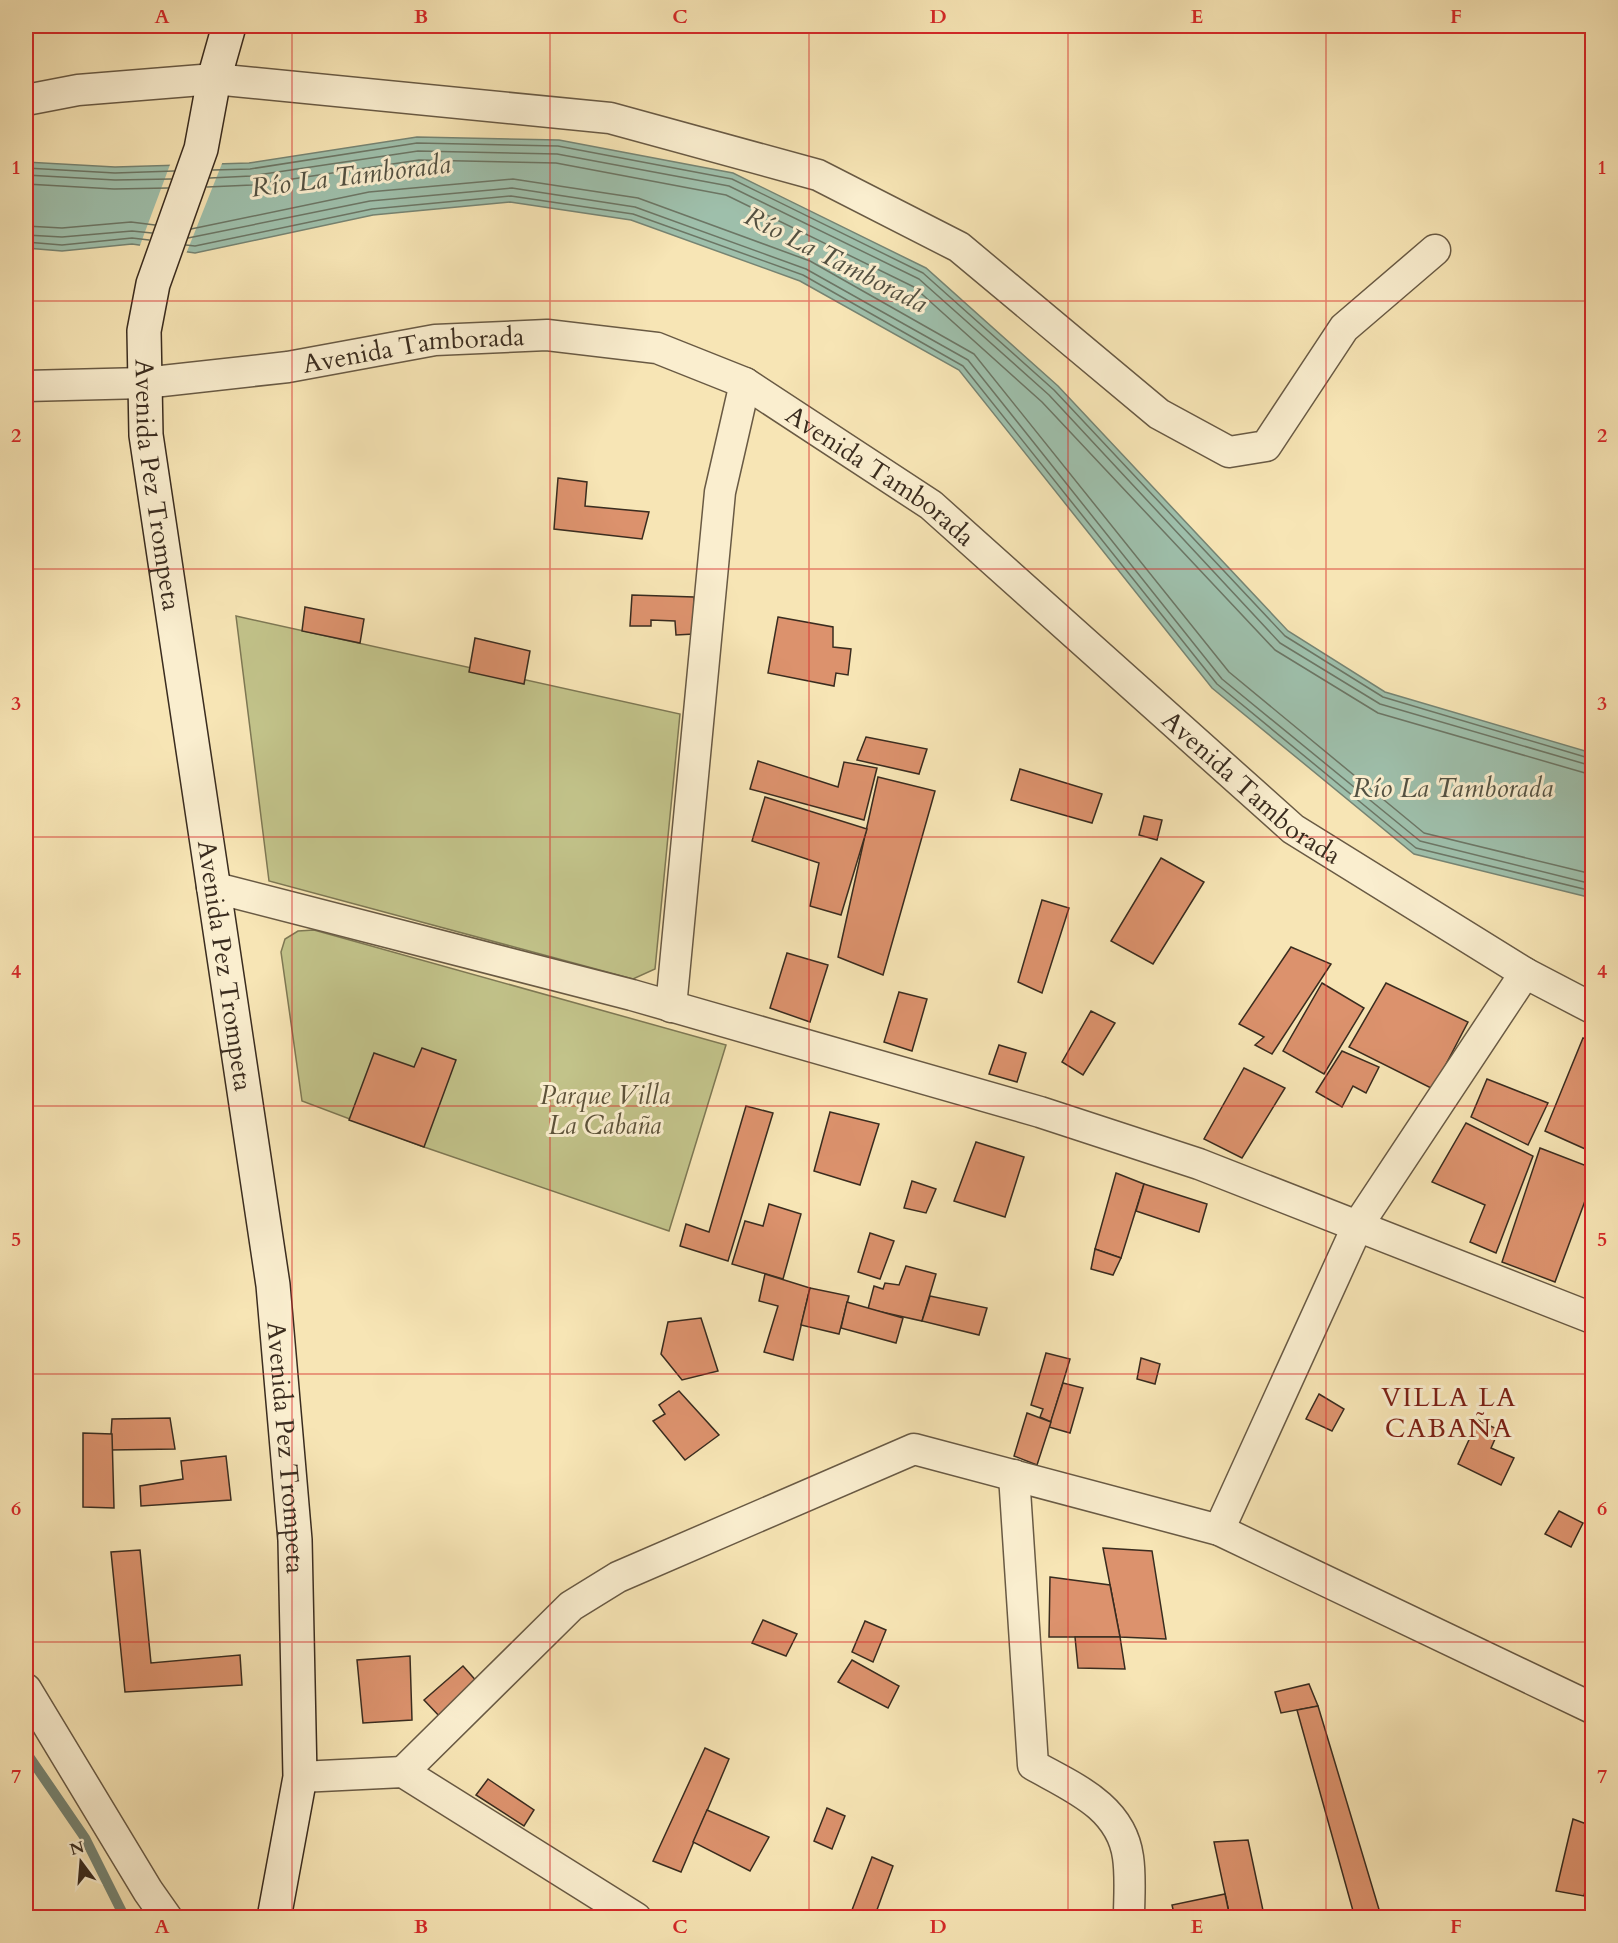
<svg xmlns="http://www.w3.org/2000/svg" width="1618" height="1943" viewBox="0 0 1618 1943" font-family="Cardo,serif">
	<style>
		.green { fill: #c2c38a; stroke: #7e7854; stroke-width: 1.5 }
		.water { fill: #9ebfab; stroke: #768473; stroke-width: 1.5 }
		.pier { fill: #f7e5b5 }
		.lines { fill: none; stroke-linecap: round; stroke-linejoin: round }
		.shore { stroke: #6c7665; stroke-width: 1.5 }
		.stream { stroke: #768473; stroke-width: 10 }
		.building { fill: #dc926d; stroke: #3a2c1f; stroke-width: 1.5 }
		.minor-casing { stroke: #695a44; stroke-width: 33 }
		.secondary-casing { stroke: #3a2c1f; stroke-width: 36 }
		.minor { stroke: #faeecf; stroke-width: 30 }
		.secondary { stroke: #faeecf; stroke-width: 33 }
		.grid { fill: none; stroke: #d62828; stroke-width: 1.5; stroke-opacity: 0.55 }
		.labels { text-anchor: middle; dominant-baseline: central; stroke-width: 6; stroke-linejoin: round; paint-order: stroke }
		.street-label { font-size: 26px; fill: #3a2c1f; stroke: #faeecf }
		.park-label { font-size: 26px; font-style: italic; fill: #5c523a; stroke: #faeecf }
		.water-label { font-size: 27px; font-style: italic; fill: #535142; stroke: #faeecf }
		.neighbourhood-label { font-size: 27px; letter-spacing: 1.5px; fill: #7a1f14; stroke: #faeecf }
		.neatline { fill: none; stroke: #d62828; stroke-width: 2 }
		.grid-label { font-size: 20px; text-anchor: middle; font-weight: bold; fill: #d62828 }
	</style>
	<rect width="100%" height="100%" fill="#f7e5b5"/>
	<filter id="stains"><feTurbulence type="fractalNoise" baseFrequency=".00333" numOctaves="4"/><feColorMatrix values="0 0 0 0 .2 0 0 0 0 .09 0 0 0 0 .02 0 0 0 .5 -.17"/></filter>
	<radialGradient id="worn" r=".72"><stop offset=".6" stop-color="#630" stop-opacity="0"/><stop offset="1" stop-color="#630" stop-opacity=".3"/></radialGradient>
	<g class="green">
		<path d="M236 616 680 714 655 969 633 979 269 881Z"/>
		<path d="M314 930 726 1045 669 1231 424 1147 302 1101 281 952 285 939 298 931Z"/>
	</g>
	<path class="water" d="M417 137 559 140 733 173 926 268 1058 386 1288 631 1385 692 1592 753V898L1414 854 1212 688 959 370 800 281 631 220 510 202 373 215 195 253 132 244 62 251 26 248V162L115 167 249 163Z"/>
	<path class="pier" d="M223 161 186 254 139 248 171 162Z"/>
	<g class="lines">
		<g class="shore">
			<path d="M26 168 115 173 174 171"/>
			<path d="M213 170 250 169 417 143 558 146 732 179 923 273 1054 390 1285 636 1383 697 1592 759"/>
			<path d="M26 175 115 180 171 179"/>
			<path d="M210 178 251 176 418 151 557 154 729 186 919 279 1049 395 1280 643 1380 704 1592 766"/>
			<path d="M26 184 114 189 168 188"/>
			<path d="M207 187 252 185 419 160 556 163 726 195 914 287 1042 402 1275 650 1378 713 1592 775"/>
			<path d="M26 226 62 228 131 222 155 225"/>
			<path d="M191 229 369 192 513 179 638 198 810 261 974 354 1229 672 1424 833 1592 874"/>
			<path d="M26 235 62 237 132 231 152 233"/>
			<path d="M188 238 370 201 512 188 635 207 806 269 968 360 1222 679 1420 841 1592 884"/>
			<path d="M26 242 62 245 132 238 149 240"/>
			<path d="M186 245 195 246 372 209 511 196 633 214 803 275 963 366 1217 684 1416 848 1592 891"/>
		</g>
		<path class="stream" d="M26 1752 85 1838 125 1918"/>
	</g>
	<g class="building">
		<path d="M558 478 587 482 585 506 649 512 642 539 554 529Z"/>
		<path d="M632 595 694 597V634L676 635 675 621 651 620V626H630Z"/>
		<path d="M305 607 364 619 360 643 302 631Z"/>
		<path d="M778 617 833 627V647L851 649 848 675 836 673 834 686 768 673Z"/>
		<path d="M475 638 530 651 524 684 469 672Z"/>
		<path d="M866 737 927 749 919 774 857 760Z"/>
		<path d="M758 761 838 787 844 762 877 768 864 820 750 789Z"/>
		<path d="M1020 769 1102 794 1092 823 1011 800Z"/>
		<path d="M878 777 935 791 883 975 838 957Z"/>
		<path d="M765 797 867 829 841 915 810 906 819 863 752 841Z"/>
		<path d="M1144 816 1162 820 1157 840 1139 835Z"/>
		<path d="M1161 858 1204 882 1153 964 1111 941Z"/>
		<path d="M1042 900 1069 908 1042 993 1018 982Z"/>
		<path d="M1291 947 1331 964 1272 1054 1255 1045 1264 1037 1239 1024Z"/>
		<path d="M787 953 828 965 810 1022 770 1008Z"/>
		<path d="M1322 983 1364 1008 1324 1074 1283 1051Z"/>
		<path d="M1386 983 1468 1022 1433 1089 1349 1047Z"/>
		<path d="M899 992 927 999 912 1051 884 1042Z"/>
		<path d="M1091 1011 1115 1023 1083 1075 1062 1062Z"/>
		<path d="M1583 1038 1592 1041V1152L1545 1131Z"/>
		<path d="M999 1045 1026 1053 1017 1082 989 1074Z"/>
		<path d="M422 1048 456 1060 424 1147 349 1120 374 1053 414 1067Z"/>
		<path d="M1342 1051 1379 1067 1366 1093 1353 1086 1342 1107 1316 1092Z"/>
		<path d="M1244 1068 1285 1088 1242 1158 1204 1139Z"/>
		<path d="M1487 1079 1548 1103 1528 1145 1471 1117Z"/>
		<path d="M746 1106 773 1113 728 1261 680 1246 686 1224 709 1232Z"/>
		<path d="M830 1112 879 1124 860 1185 814 1171Z"/>
		<path d="M1466 1123 1533 1156 1496 1253 1470 1242 1485 1205 1432 1182Z"/>
		<path d="M976 1142 1024 1157 1005 1217 954 1201Z"/>
		<path d="M1540 1148 1592 1168V1182L1555 1282 1502 1262Z"/>
		<path d="M1116 1173 1144 1184 1121 1258 1095 1249Z"/>
		<path d="M912 1181 936 1189 926 1213 904 1208Z"/>
		<path d="M1144 1184 1207 1204 1199 1232 1136 1211Z"/>
		<path d="M769 1204 801 1214 783 1279 732 1264 745 1221 763 1226Z"/>
		<path d="M870 1233 894 1241 880 1279 858 1272Z"/>
		<path d="M1095 1249 1121 1258 1113 1275 1091 1269Z"/>
		<path d="M906 1266 936 1274 922 1321 868 1309 874 1286 883 1289 885 1283 899 1285Z"/>
		<path d="M765 1274 810 1288 793 1360 764 1352 778 1306 759 1301Z"/>
		<path d="M810 1288 849 1296 839 1334 801 1325Z"/>
		<path d="M930 1296 987 1308 979 1335 922 1321Z"/>
		<path d="M847 1302 903 1318 896 1343 841 1328Z"/>
		<path d="M701 1318 718 1371 682 1380 661 1354 668 1322Z"/>
		<path d="M1046 1353 1070 1359 1051 1422 1040 1417 1043 1409 1031 1405Z"/>
		<path d="M1141 1358 1160 1364 1155 1384 1137 1379Z"/>
		<path d="M1063 1383 1083 1388 1070 1433 1049 1427Z"/>
		<path d="M679 1391 719 1435 685 1460 653 1421 665 1414 659 1405Z"/>
		<path d="M1319 1394 1344 1409 1332 1431 1306 1419Z"/>
		<path d="M1027 1413 1051 1422 1037 1465 1014 1456Z"/>
		<path d="M170 1418 175 1449 110 1450 112 1419Z"/>
		<path d="M1478 1420 1499 1430 1491 1448 1514 1458 1501 1485 1458 1464Z"/>
		<path d="M83 1433 112 1434 114 1508 83 1507Z"/>
		<path d="M226 1456 231 1500 141 1506 140 1486 183 1479 181 1461Z"/>
		<path d="M1559 1511 1583 1523 1571 1547 1545 1534Z"/>
		<path d="M1103 1548 1152 1551 1166 1639 1120 1637Z"/>
		<path d="M140 1550 151 1663 240 1655 242 1685 125 1692 111 1552Z"/>
		<path d="M1050 1577 1110 1585 1120 1637H1049Z"/>
		<path d="M763 1620 797 1634 786 1656 752 1643Z"/>
		<path d="M865 1621 886 1630 873 1662 852 1652Z"/>
		<path d="M1075 1637H1120L1125 1669 1078 1668Z"/>
		<path d="M410 1656 412 1720 363 1723 357 1660Z"/>
		<path d="M852 1660 899 1686 888 1708 838 1682Z"/>
		<path d="M463 1666 479 1684 442 1719 424 1700Z"/>
		<path d="M1309 1684 1318 1706 1281 1713 1275 1692Z"/>
		<path d="M1318 1706 1381 1916 1355 1918 1297 1710Z"/>
		<path d="M705 1748 729 1759 681 1872 653 1861Z"/>
		<path d="M488 1779 534 1810 524 1826 476 1795Z"/>
		<path d="M827 1808 845 1816 832 1849 814 1841Z"/>
		<path d="M707 1810 769 1837 750 1871 693 1842Z"/>
		<path d="M1573 1819 1592 1826V1860L1584 1896 1556 1891Z"/>
		<path d="M1248 1840 1264 1915 1230 1917 1214 1842Z"/>
		<path d="M872 1857 893 1866 874 1918H849Z"/>
		<path d="M1225 1894 1230 1918H1175L1172 1905Z"/>
		<path d="M1264 1915 1279 1917V1918L1249 1916Z"/>
	</g>
	<g class="lines">
		<defs>
			<g id="minor">
				<path d="M26 100 78 90 214 79 610 118 818 175 959 247 1159 414 1229 452 1266 446 1344 328 1435 250"/>
				<path id="s1" d="M26 386 144 383 288 367 435 340 547 335 657 348 745 383 931 505 1293 829 1525 973 1592 1008"/>
				<path d="M212 887 632 995 1040 1112 1199 1164 1592 1318"/>
				<path d="M671 1007 720 492 745 383"/>
				<path d="M1014 1475 1033 1765C1072 1787 1121 1806 1128 1857 1131 1877 1129 1898 1129 1918"/>
				<path d="M1219 1530 1358 1225 1525 973"/>
				<path d="M26 1689 148 1891 167 1918"/>
				<path d="M403 1772 571 1606 618 1577 914 1449 1219 1530 1592 1708"/>
				<path d="M300 1777 403 1772 636 1918"/>
			</g>
			<g id="secondary">
				<path id="s2" d="M229 26 214 79 201 149 153 284 144 331 146 435 273 1285 295 1540 300 1777 274 1918"/>
			</g>
		</defs>
		<use href="#minor" class="minor-casing"/>
		<use href="#secondary" class="secondary-casing"/>
		<use href="#minor" class="minor"/>
		<use href="#secondary" class="secondary"/>
	</g>
	<path class="grid" d="M292 26V1918M550 26V1918M809 26V1918M1068 26V1918M1326 26V1918M26 301H1592M26 569H1592M26 837H1592M26 1106H1592M26 1374H1592M26 1642H1592"/>
	<g class="labels">
		<g class="street-label">
			<text stroke="none"><textPath href="#s1" startOffset="390">Avenida Tamborada</textPath></text>
			<text stroke="none"><textPath href="#s1" startOffset="894">Avenida Tamborada</textPath></text>
			<text stroke="none"><textPath href="#s2" startOffset="472">Avenida Pez Trompeta</textPath></text>
			<text stroke="none"><textPath href="#s1" startOffset="1380">Avenida Tamborada</textPath></text>
			<text stroke="none"><textPath href="#s2" startOffset="958">Avenida Pez Trompeta</textPath></text>
			<text stroke="none"><textPath href="#s2" startOffset="1444">Avenida Pez Trompeta</textPath></text>
		</g>
		<g class="park-label">
			<text x="605" y="1095">Parque Villa<tspan x="605" dy="30">La Cabaña</tspan></text>
		</g>
		<g class="water-label">
			<text transform="translate(351 176) rotate(-7)">Río La Tamborada</text>
			<text transform="translate(836 260) rotate(27)">Río La Tamborada</text>
			<text x="1453" y="788">Río La Tamborada</text>
		</g>
		<g class="neighbourhood-label">
			<text x="1449" y="1397">VILLA LA<tspan x="1449" dy="31">CABAÑA</tspan></text>
		</g>
	</g>
	<rect width="1618" height="1943" fill="none" stroke="#f7e5b5" stroke-width="66"/>
	<g transform="translate(81 1862) rotate(344)" stroke="#faeecf" stroke-width="4.5" paint-order="stroke">
	<path d="M0-4.5L10 22L0 15L-10 22Z" fill="#3a2c1f"/>
	<text y="-9" font-size="16" font-weight="bold" text-anchor="middle" fill="#3a2c1f">N</text>
	</g>
	<rect x="33" y="33" width="1552" height="1877" class="neatline"/>
	<g class="grid-label">
		<text x="162" y="23">A</text>
		<text x="421" y="23">B</text>
		<text x="680" y="23">C</text>
		<text x="938" y="23">D</text>
		<text x="1197" y="23">E</text>
		<text x="1456" y="23">F</text>
		<text x="16" y="174">1</text>
		<text x="1602" y="174">1</text>
		<text x="16" y="442">2</text>
		<text x="1602" y="442">2</text>
		<text x="16" y="710">3</text>
		<text x="1602" y="710">3</text>
		<text x="16" y="978">4</text>
		<text x="1602" y="978">4</text>
		<text x="16" y="1246">5</text>
		<text x="1602" y="1246">5</text>
		<text x="16" y="1515">6</text>
		<text x="1602" y="1515">6</text>
		<text x="16" y="1783">7</text>
		<text x="1602" y="1783">7</text>
		<text x="162" y="1933">A</text>
		<text x="421" y="1933">B</text>
		<text x="680" y="1933">C</text>
		<text x="938" y="1933">D</text>
		<text x="1197" y="1933">E</text>
		<text x="1456" y="1933">F</text>
	</g>
	<rect width="100%" height="100%" filter="url(#stains)"/>
	<rect width="100%" height="100%" fill="url(#worn)"/>
</svg>
